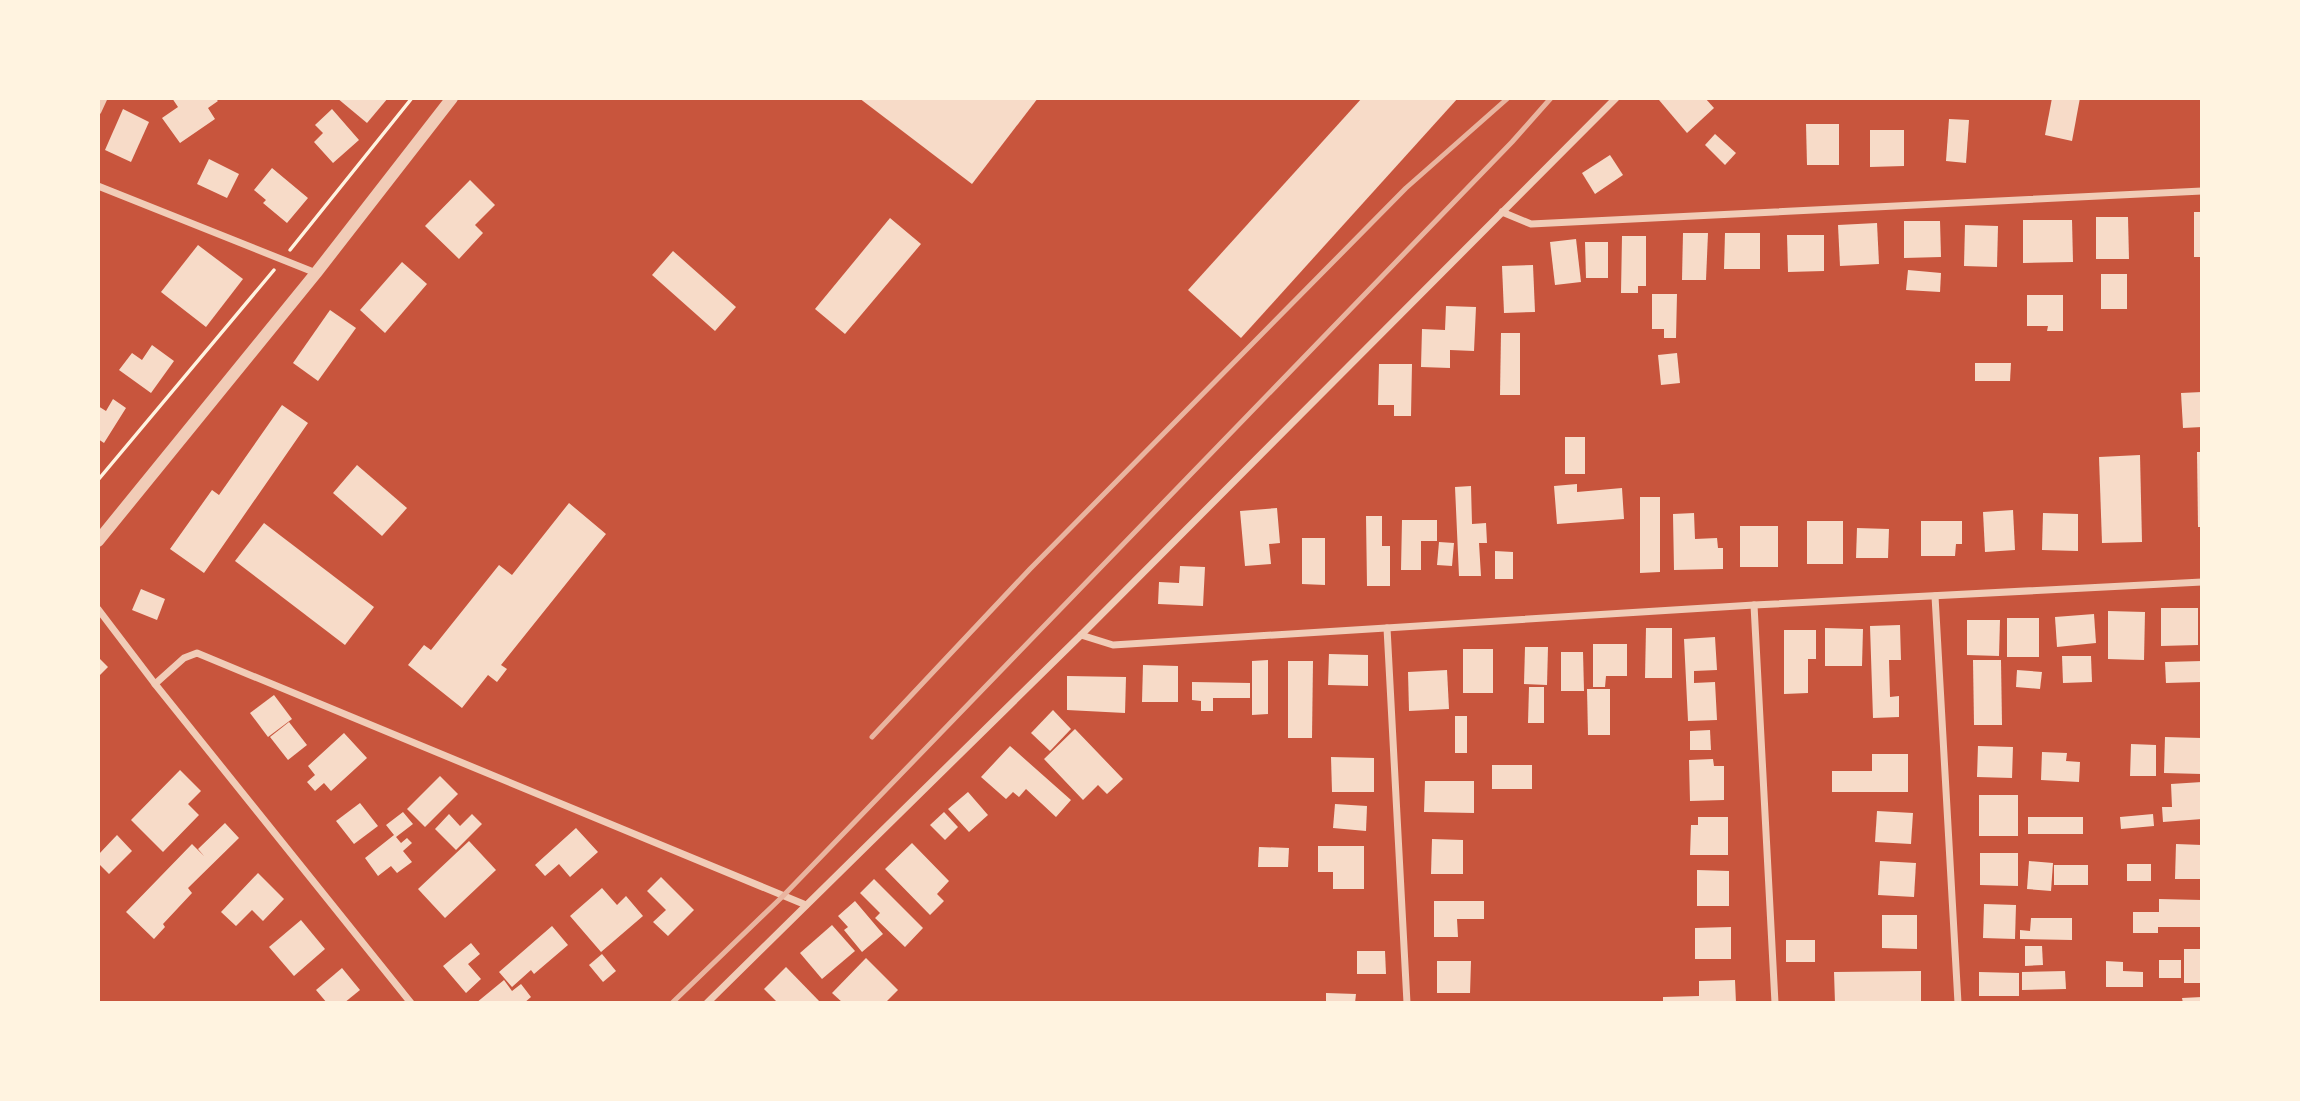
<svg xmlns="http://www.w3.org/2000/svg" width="2300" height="1101" viewBox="0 0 2300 1101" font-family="Montserrat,sans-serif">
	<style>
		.building { fill: #f7dbc8 }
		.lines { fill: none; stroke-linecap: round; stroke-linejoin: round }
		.path { stroke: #fff3e0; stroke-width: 3.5 }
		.minor { stroke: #f1ccb7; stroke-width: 7 }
		.tertiary { stroke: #f1ccb7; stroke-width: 12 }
		.rail { stroke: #e9b49f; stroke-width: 5 }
	</style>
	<rect width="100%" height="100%" fill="#c8553d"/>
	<g class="building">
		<path d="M172 98H215L218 101 208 108 215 119 180 143 162 118 178 107Z"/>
		<path d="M337 98H388L367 123Z"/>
		<path d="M859 98H1038L972 184Z"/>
		<path d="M1362 98H1458L1241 338 1188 290Z"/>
		<path d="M1661 98H1705L1714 108 1687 133 1659 100Z"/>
		<path d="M2052 98H2080L2072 141 2045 135Z"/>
		<path d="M123 109 149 122 131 162 105 150Z"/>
		<path d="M332 109 359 140 333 163 314 142 323 133 315 125Z"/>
		<path d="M1949 119 1969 120 1966 163 1946 161Z"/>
		<path d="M1806 124H1839V165H1807Z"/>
		<path d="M1870 130H1904V166L1870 167Z"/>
		<path d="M1715 134 1736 153 1725 165 1705 145Z"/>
		<path d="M1610 155 1623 175 1595 194 1582 173Z"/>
		<path d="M209 159 239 174 227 198 197 184Z"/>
		<path d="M272 168 308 198 287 223 263 203 266 200 254 190Z"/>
		<path d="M470 180 495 205 475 225 483 233 459 259 425 226Z"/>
		<rect x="2194" y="212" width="8" height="45"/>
		<path d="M2096 217H2128L2129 259H2096Z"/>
		<path d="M890 218 921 244 845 334 815 309Z"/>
		<path d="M2023 220H2072L2073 262 2023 263Z"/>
		<path d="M1904 221H1940L1941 257 1904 258Z"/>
		<path d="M1877 223 1879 264 1840 266 1838 225Z"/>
		<path d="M1965 225 1998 226 1997 267 1964 266Z"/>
		<path d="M1683 233H1708L1706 280H1682Z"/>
		<path d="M1725 233H1760V269H1724Z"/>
		<path d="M1787 235H1824V271L1788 272Z"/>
		<path d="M1622 236H1646V286H1638V293H1621Z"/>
		<path d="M1576 239 1581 282 1555 285 1550 242Z"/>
		<path d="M1585 242H1608V278H1586Z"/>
		<path d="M198 245 243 279 206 327 161 292Z"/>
		<path d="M673 251 736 307 715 331 652 275Z"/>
		<path d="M402 262 427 284 385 333 360 310Z"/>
		<path d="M1533 265 1535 312 1504 313 1502 266Z"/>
		<path d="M1908 270 1941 273 1940 292 1906 290Z"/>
		<rect x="2101" y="274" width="26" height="35"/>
		<path d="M1652 294H1677L1676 338H1664V329H1652Z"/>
		<path d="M2027 295H2063V331H2047L2048 326H2027Z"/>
		<path d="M1446 306 1476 307 1474 351 1450 350V368L1421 367 1422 329 1445 330Z"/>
		<path d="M330 310 356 328 318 381 293 363Z"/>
		<path d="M1501 333H1520V395H1500Z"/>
		<path d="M152 345 174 361 151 393 119 370 132 353 142 360Z"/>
		<path d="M1677 353 1680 383 1661 385 1658 355Z"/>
		<path d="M1975 363H2011L2010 381H1975Z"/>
		<path d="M1379 364H1412L1411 416H1394V405H1378Z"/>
		<path d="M2202 392V427L2183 428 2181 393Z"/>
		<path d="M113 399 126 408 104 443 98 439V406L106 411Z"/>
		<path d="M282 405 308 423 204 573 170 549 212 490 219 495Z"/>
		<rect x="1565" y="437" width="20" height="37"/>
		<path d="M2197 452H2202V527H2198Z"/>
		<path d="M2140 455 2142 542 2102 543 2099 457Z"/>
		<path d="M357 465 407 508 382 536 333 493Z"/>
		<path d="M1577 484V492L1622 488 1624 519 1557 524 1554 486Z"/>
		<path d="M1471 486 1472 524 1486 523 1487 543H1479L1481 576H1459L1455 487Z"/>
		<path d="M1640 497H1660V572L1640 573Z"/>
		<path d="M569 503 606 534 501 665 507 669 497 682 488 675 462 708 408 665 424 645 431 650 499 565 512 575Z"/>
		<path d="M1277 508 1280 543 1269 544 1271 564 1245 566 1240 511Z"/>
		<path d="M2013 510 2015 550 1985 552 1983 512Z"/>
		<path d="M1694 513 1695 539 1717 538 1718 548H1723V569L1674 570 1673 514Z"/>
		<path d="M2043 513 2078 514V551L2042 550Z"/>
		<path d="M1366 516H1382V546H1390V586H1367Z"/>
		<path d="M1402 520H1437V541H1421V570H1401Z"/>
		<rect x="1807" y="521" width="36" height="43"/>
		<path d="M1921 521H1962V544H1956L1955 556H1921Z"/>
		<path d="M264 523 374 607 345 645 235 561Z"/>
		<rect x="1740" y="526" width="38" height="41"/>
		<path d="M1857 528 1889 529 1888 558H1856Z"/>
		<path d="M1302 538H1325V585L1302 584Z"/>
		<path d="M1439 542 1454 543 1452 566 1437 565Z"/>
		<path d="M1495 551 1513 552V579H1495Z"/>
		<path d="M1180 566 1205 567 1203 606 1158 604 1159 582 1179 583Z"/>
		<path d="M141 589 165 599 157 620 132 610Z"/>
		<path d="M2161 608H2198V645L2161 646Z"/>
		<path d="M2108 611 2145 612 2144 660 2108 659Z"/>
		<path d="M2094 614 2096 643 2057 647 2055 617Z"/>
		<rect x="2007" y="618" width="32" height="39"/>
		<path d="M1967 620H2000L1999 656 1967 655Z"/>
		<path d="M1900 625 1901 660H1889L1890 697 1899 696V717L1873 718 1870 626Z"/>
		<path d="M1646 628H1672V678H1645Z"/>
		<path d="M1825 628 1863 629 1862 666H1825Z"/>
		<path d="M1784 630H1816V659H1808V693L1784 694Z"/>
		<path d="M1715 637 1717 670 1694 671V683L1715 682 1717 720 1688 721 1684 639Z"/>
		<path d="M1593 644H1627V676H1606L1605 687H1593Z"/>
		<path d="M1525 647H1548L1547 685 1524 684Z"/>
		<rect x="1463" y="649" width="30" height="44"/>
		<path d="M1561 652H1583L1584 691H1561Z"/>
		<path d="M1329 654 1368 655V686L1328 685Z"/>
		<path d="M2062 656H2091L2092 682 2063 683Z"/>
		<path d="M98 657 108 667 98 677Z"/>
		<path d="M1268 660V714L1252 715V661Z"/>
		<path d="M1973 660H2001L2002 725H1974Z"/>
		<path d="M1288 661H1313L1312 738H1288Z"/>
		<path d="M2202 661V682L2166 683 2165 662Z"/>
		<path d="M1143 665 1178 666V702H1142Z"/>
		<path d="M1447 670 1449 709 1409 711 1408 672Z"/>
		<path d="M2017 670 2042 672 2040 689 2016 687Z"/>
		<path d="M1067 676 1126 677 1125 713 1067 710Z"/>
		<path d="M1192 682 1250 683V698H1213V711H1201V701L1192 700Z"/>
		<path d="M1529 687H1544V723H1528Z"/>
		<path d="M1587 689H1610V735H1588Z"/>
		<path d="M274 695 292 719 268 737 250 713Z"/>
		<path d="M1053 710 1071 729 1050 751 1031 733Z"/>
		<rect x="1455" y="716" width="12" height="37"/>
		<path d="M289 722 307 745 288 760 270 737Z"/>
		<path d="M1075 729 1123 779 1107 794 1098 785 1083 800 1044 759Z"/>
		<path d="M1710 730 1711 750H1690V731Z"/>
		<path d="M344 733 367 758 331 791 324 783 315 791 307 782 315 775 308 766Z"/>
		<path d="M2165 737 2202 738V774L2164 773Z"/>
		<path d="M2131 744 2156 745V776H2130Z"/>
		<path d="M1010 746 1071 800 1056 817 1026 789 1019 797 1013 792 1006 799 981 777Z"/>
		<path d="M1978 746 2013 747 2012 778 1977 777Z"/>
		<path d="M2042 752 2067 753 2066 761 2080 762 2079 782 2041 780Z"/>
		<path d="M1872 754H1908V792H1832V771H1872Z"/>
		<path d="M1331 757 1374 758V792H1332Z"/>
		<path d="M1713 759 1714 766H1724V800L1690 801 1689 760Z"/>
		<rect x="1492" y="765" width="40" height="24"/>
		<path d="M180 770 201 791 188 804 199 815 163 852 131 820Z"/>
		<path d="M440 776 458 794 425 827 407 809Z"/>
		<path d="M1425 781H1474V813L1424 812Z"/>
		<path d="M2202 782V819L2163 822 2162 807H2172L2171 784Z"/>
		<path d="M968 792 988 815 969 832 948 809Z"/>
		<rect x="1979" y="795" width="39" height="41"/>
		<path d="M360 803 378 826 354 844 336 821Z"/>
		<path d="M1335 804 1367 806 1366 831 1333 828Z"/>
		<path d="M1877 811 1913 813 1911 844 1875 842Z"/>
		<path d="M403 812 413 824 396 837 401 843 407 838 412 843 403 851 412 862 397 873 391 866 378 876 365 858 394 835 386 825Z"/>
		<path d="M944 812 958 827 945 840 930 825Z"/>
		<path d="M449 814 460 826 472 814 482 824 456 850 435 829Z"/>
		<path d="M2153 814 2154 826 2121 829 2120 817Z"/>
		<path d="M1698 817H1728V855H1690L1691 825H1698Z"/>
		<rect x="2028" y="817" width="55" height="17"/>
		<path d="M225 823 239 838 188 888 192 893 163 924 165 927 154 939 126 912 192 844 204 856 198 849Z"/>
		<path d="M576 828 598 852 570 877 559 864 545 876 535 865Z"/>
		<path d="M117 835 132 851 109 874 98 863V855Z"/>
		<path d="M1432 839 1463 840V874H1431Z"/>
		<path d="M469 841 496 870 445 918 418 889Z"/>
		<path d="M912 843 949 881 937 894 944 901 930 915 885 869Z"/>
		<path d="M2176 844 2202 845V879H2175Z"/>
		<path d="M1318 846H1364V889H1333V872H1318Z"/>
		<path d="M1259 847 1289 848 1288 867H1258Z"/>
		<path d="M1980 853H2018V886L1980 885Z"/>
		<path d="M1880 861 1916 863 1914 897 1878 895Z"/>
		<path d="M2029 861 2053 863 2051 891 2027 889Z"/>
		<rect x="2127" y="864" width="24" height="17"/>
		<rect x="2054" y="865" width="34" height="20"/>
		<path d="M1697 870 1729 871V906H1697Z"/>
		<path d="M258 873 284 899 263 921 252 910 236 926 221 912Z"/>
		<path d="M661 877 694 910 668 936 653 922 666 910 647 891Z"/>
		<path d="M874 879 923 928 905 947 875 918 880 913 860 893Z"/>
		<path d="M602 888 617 905 626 896 643 916 601 952 570 916Z"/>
		<path d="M2159 899 2202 900V927H2158V933H2133V912H2159Z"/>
		<path d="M855 901 883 934 862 952 844 930 848 927 838 916Z"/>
		<path d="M1434 901H1484V919H1457L1458 937H1434Z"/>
		<path d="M1984 904 2016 905 2015 939 1983 938Z"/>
		<path d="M1882 915H1917V949L1882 948Z"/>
		<path d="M2031 918H2072V940L2020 939V930L2030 931Z"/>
		<path d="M301 920 325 949 294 976 269 947Z"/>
		<path d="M832 925 855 951 822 979 800 953Z"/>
		<path d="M552 926 568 945 534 974 531 970 512 987 499 972Z"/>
		<path d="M1731 927V959H1695V928Z"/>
		<rect x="1786" y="940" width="29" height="22"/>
		<path d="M471 943 480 954 468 964 481 979 466 993 443 966Z"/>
		<path d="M2025 946H2042L2043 965 2025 966Z"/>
		<rect x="2184" y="949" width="18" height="34"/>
		<path d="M1357 951H1385L1386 974H1357Z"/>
		<path d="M602 954 616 971 603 982 589 965Z"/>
		<path d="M866 958 898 990 885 1003H843L832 993Z"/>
		<rect x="2159" y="960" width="22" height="18"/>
		<path d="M1437 961H1471L1470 993H1437Z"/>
		<path d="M2106 961 2123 962V971L2143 972V987H2106Z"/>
		<path d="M786 967 821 1003H778L764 989Z"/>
		<path d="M342 968 360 990 344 1003H327L316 990Z"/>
		<path d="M1921 971V1003H1835L1834 972Z"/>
		<path d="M2065 971 2066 989 2022 990V972Z"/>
		<path d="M1979 972 2019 973V996H1979Z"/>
		<path d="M504 980 512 991 521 984 531 997 524 1003H476Z"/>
		<path d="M1735 980 1736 1003H1663V997L1699 996V981Z"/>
		<path d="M1326 993 1356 994 1355 1003H1326Z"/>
		<path d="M2202 997V1003H2183L2182 998Z"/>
	</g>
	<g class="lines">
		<g class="path">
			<path d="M290 250 412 98"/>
			<path d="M98 480 274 270"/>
		</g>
		<g class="minor">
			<path d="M98 111 104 98"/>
			<path d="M98 186 316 273"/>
			<path d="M1502 212 1531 224 2202 191"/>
			<path d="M1935 596 1958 1003"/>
			<path d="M1754 605 1775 1003"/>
			<path d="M98 609 155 684 411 1003"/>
			<path d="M1387 628 1407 1003"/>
			<path d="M1081 635 1113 645 1754 605 2202 582"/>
			<path d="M155 684 184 658 197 653 806 905"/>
			<path d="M707 1003 1081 635 1616 98"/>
		</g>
		<path class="tertiary" d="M98 541 316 273 452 98"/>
		<g class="rail">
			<path d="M872 737 1030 569 1406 188 1508 98"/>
			<path d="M672 1003 783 896 1512 142 1551 98"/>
		</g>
	</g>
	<rect width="2300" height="1101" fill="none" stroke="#fff3e0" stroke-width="200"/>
</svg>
